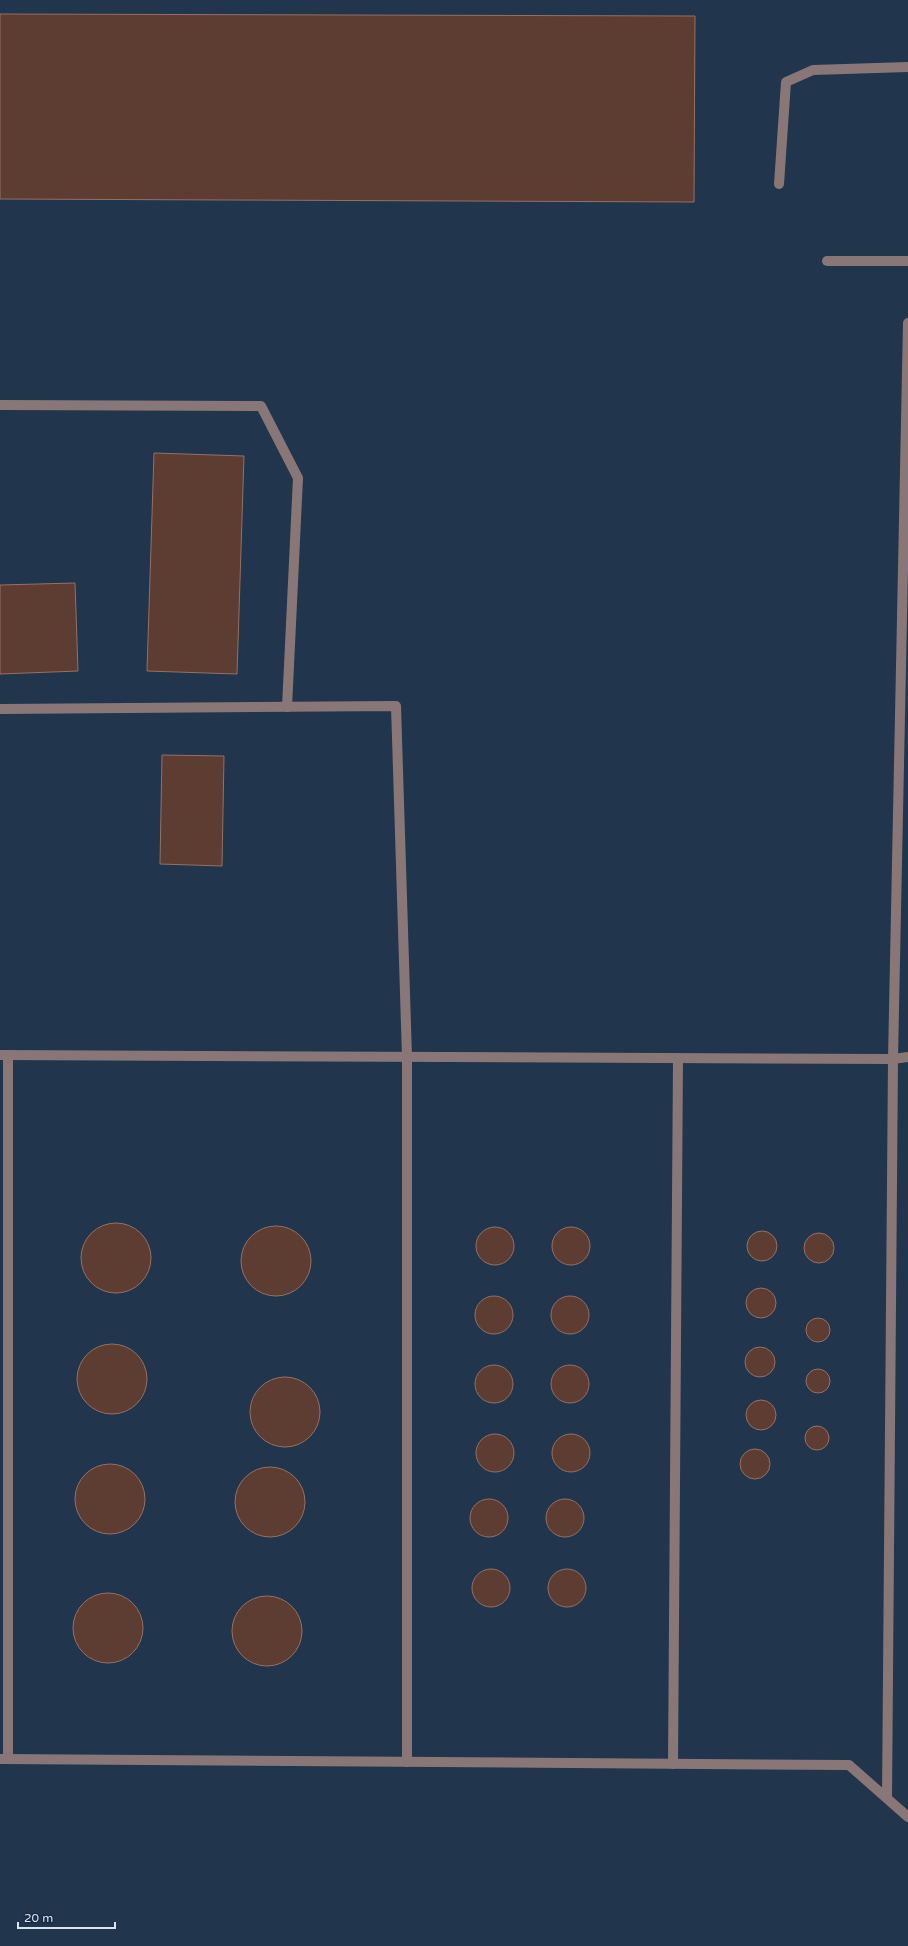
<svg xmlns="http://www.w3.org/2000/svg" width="908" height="1946" viewBox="0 0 908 1946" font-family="'Varela Round',sans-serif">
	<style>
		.building { fill: #5d3c32; stroke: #957165 }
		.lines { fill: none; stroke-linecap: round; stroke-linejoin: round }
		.minor { stroke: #897777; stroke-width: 10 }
	</style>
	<rect width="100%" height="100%" fill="#21354d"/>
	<g class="building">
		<path d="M0 14 695 16 694 202 0 199Z"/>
		<path d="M154 453 244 456 237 674 147 671Z"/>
		<path d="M75 583 78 671 0 674V585Z"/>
		<path d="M162 755 224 756 222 866 160 864Z"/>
		<circle cx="116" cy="1258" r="35"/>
		<circle cx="276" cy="1261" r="35"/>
		<circle cx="571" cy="1246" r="19"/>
		<circle cx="495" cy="1246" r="19"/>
		<circle cx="762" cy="1246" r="15"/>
		<circle cx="819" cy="1248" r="15"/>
		<circle cx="761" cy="1303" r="15"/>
		<circle cx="494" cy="1315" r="19"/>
		<circle cx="570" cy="1315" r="19"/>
		<circle cx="818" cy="1330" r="12"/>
		<circle cx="112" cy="1379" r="35"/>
		<circle cx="760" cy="1362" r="15"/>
		<circle cx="494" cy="1384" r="19"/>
		<circle cx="570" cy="1384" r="19"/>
		<circle cx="818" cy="1381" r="12"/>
		<circle cx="285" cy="1412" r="35"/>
		<circle cx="761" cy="1415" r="15"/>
		<circle cx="817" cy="1438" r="12"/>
		<circle cx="571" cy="1453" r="19"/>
		<circle cx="495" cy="1453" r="19"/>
		<circle cx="755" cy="1464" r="15"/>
		<circle cx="110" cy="1499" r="35"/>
		<circle cx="270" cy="1502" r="35"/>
		<circle cx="489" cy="1518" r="19"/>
		<circle cx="565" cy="1518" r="19"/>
		<circle cx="567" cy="1588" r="19"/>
		<circle cx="491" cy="1588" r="19"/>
		<circle cx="108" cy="1628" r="35"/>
		<circle cx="267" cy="1631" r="35"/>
	</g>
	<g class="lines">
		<g class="minor">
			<path d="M779 184 786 82 813 70 908 67"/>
			<path d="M827 261H908"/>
			<path d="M0 405 261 406 298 478 287 707"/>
			<path d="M0 709 396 706 407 1057V1762"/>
			<path d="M0 1055 893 1059 908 1057"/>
			<path d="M8 1055V1759"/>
			<path d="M0 1759 849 1765 908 1817"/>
			<path d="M673 1764 678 1058"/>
			<path d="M887 1798 893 1059 908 323"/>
		</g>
	</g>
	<path d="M18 1922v6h97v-6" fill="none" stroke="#d8e4f4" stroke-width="2"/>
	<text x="24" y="1922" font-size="12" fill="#d8e4f4" stroke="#182b42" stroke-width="3" paint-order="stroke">20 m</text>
</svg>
